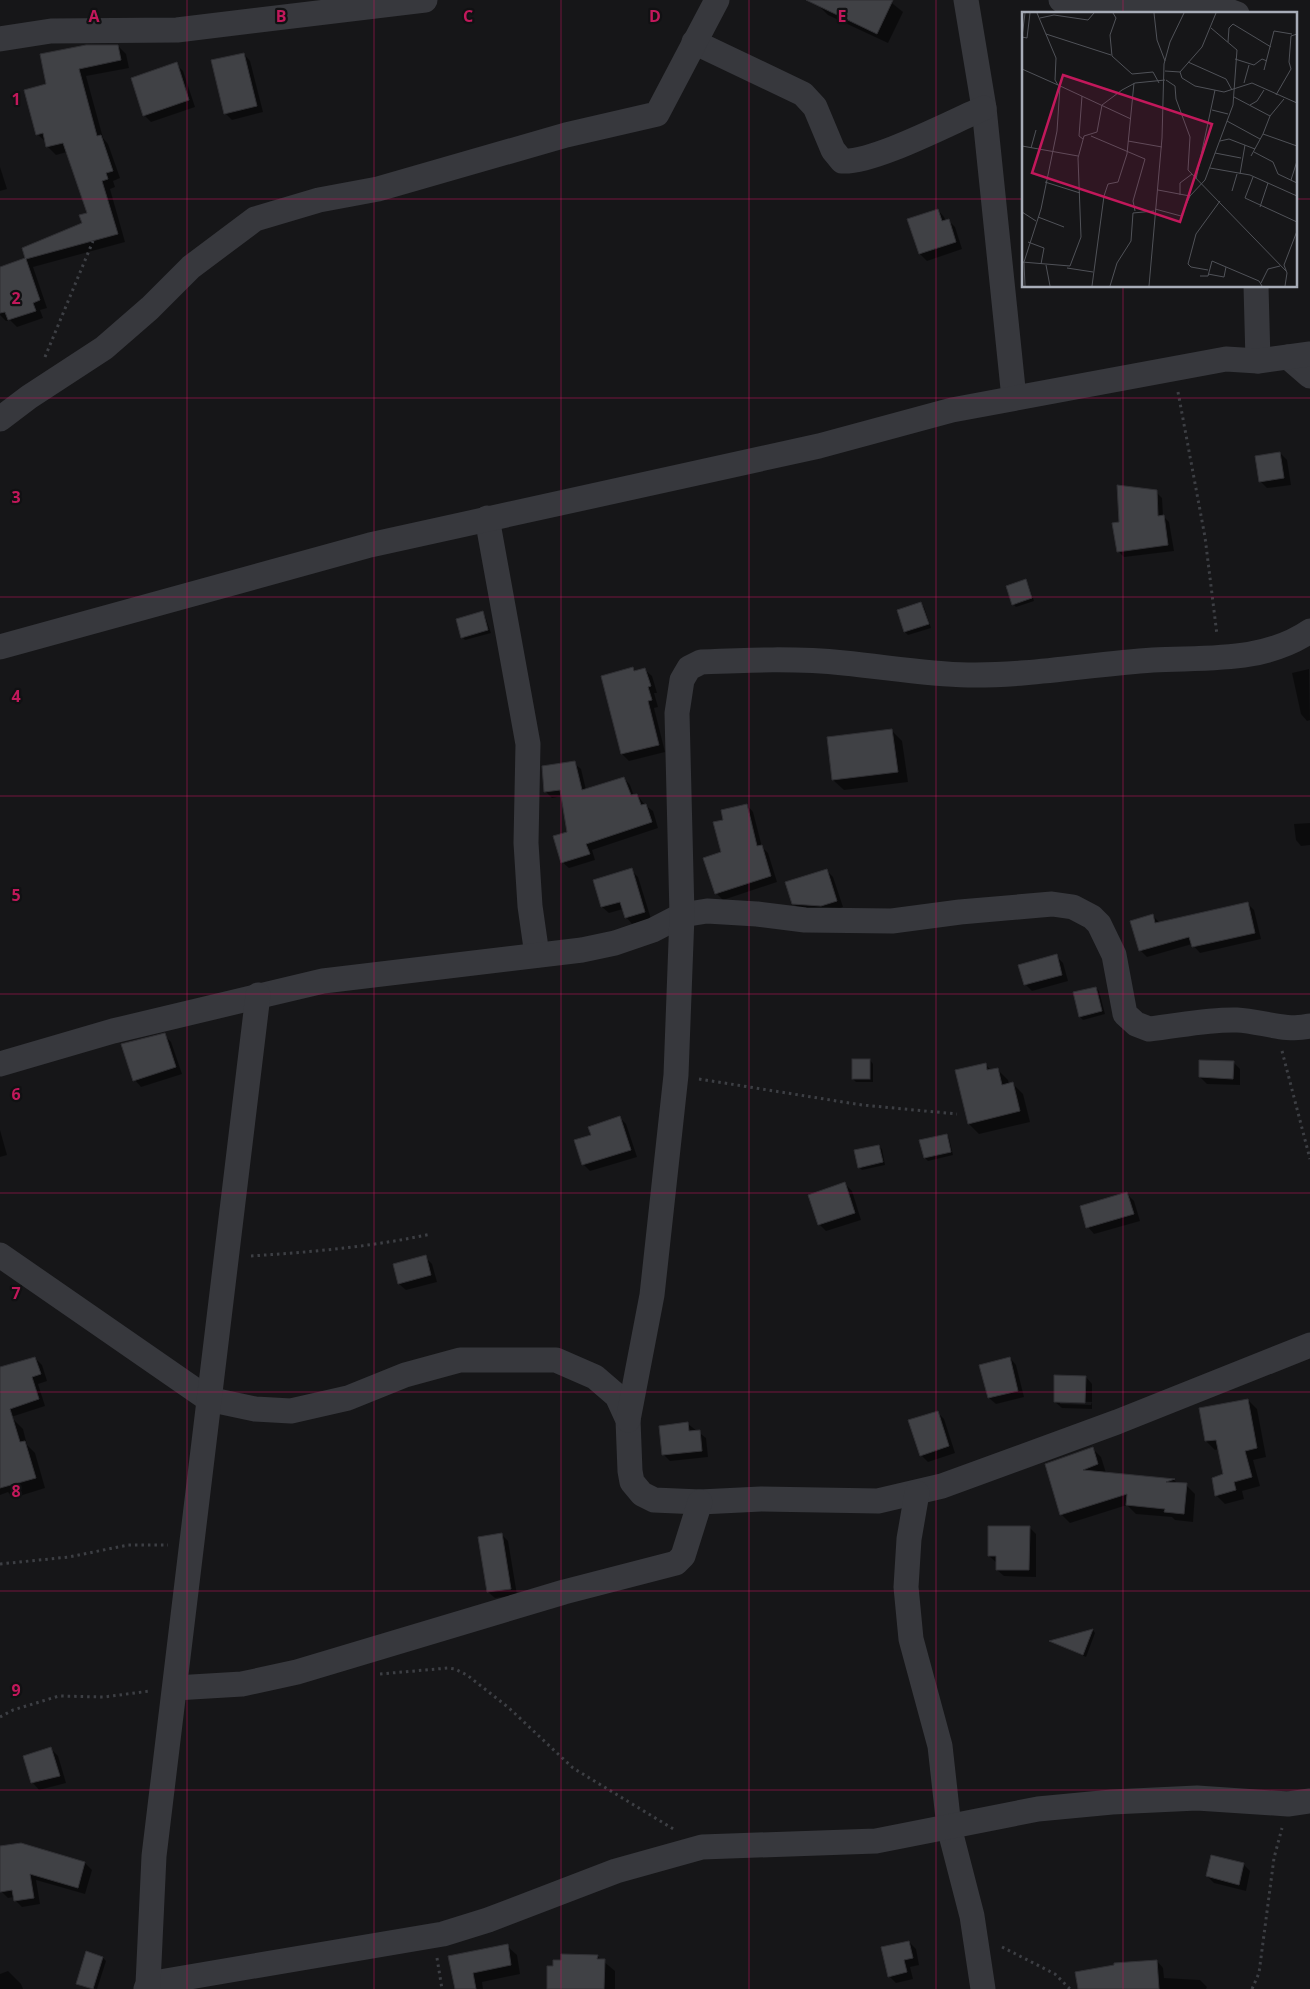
<svg xmlns="http://www.w3.org/2000/svg" width="1310" height="1989" viewBox="0 0 1310 1989" font-family="'Open Sans',sans-serif">
	<style>
		.shadow { fill: #0007; fill-rule: evenodd }
		.building { fill: #404145; stroke: #303034 }
		.lines { fill: none; stroke-linecap: round; stroke-linejoin: round }
		.path { stroke: #3d3f44; stroke-width: 3; stroke-dasharray: 2.5 4; stroke-linecap: butt }
		.minor { stroke: #37383d; stroke-width: 25 }
		.grid { fill: none; stroke: #c2185b; stroke-width: 1; stroke-opacity: 0.55 }
		.inset-road { fill: none; stroke: #505258; stroke-width: 1 }
		.view { fill: #c2185b; fill-opacity: 0.15; stroke: #c2185b; stroke-width: 2.5 }
		.inset-edge { fill: none; stroke: #a8adb8; stroke-width: 2.5 }
		.grid-label { font-size: 16px; text-anchor: middle; font-weight: bold; fill: #c2185b; stroke: #111113; stroke-width: 4.5; stroke-linejoin: round; paint-order: stroke }
	</style>
	<rect width="100%" height="100%" fill="#161618"/>
	<g class="shadow">
		<path d="M819 0H888L903 12 888 43 828 15 817 4Z"/>
		<path d="M118 46 126 54 129 68 86 76 103 138 108 144 120 178 113 181 115 187 110 189 125 242 33 267 47 308 40 310 43 318 17 327 10 320 6 321 0 315V268L27 259 23 248 83 224 88 213 67 152 56 155 48 147 46 142 37 134 47 85Z"/>
		<path d="M244 54 250 61 263 112 232 120 225 113Z"/>
		<path d="M176 64 183 71 195 107 151 122 144 115Z"/>
		<path d="M0 167 7 189 0 191Z"/>
		<path d="M938 210 944 217 946 221 948 220 955 227 962 249 927 261 920 254 909 219Z"/>
		<path d="M1280 453 1287 460 1291 485 1267 488 1260 481Z"/>
		<path d="M1156 492 1162 498 1163 516 1169 522 1174 551 1124 557 1118 551 1120 523Z"/>
		<path d="M1025 581 1028 584 1034 601 1016 607 1013 604Z"/>
		<path d="M921 604 924 607 931 628 908 635 905 632 898 611Z"/>
		<path d="M482 613 485 616 491 633 465 640 462 637Z"/>
		<path d="M633 668 636 672 645 670 652 676 657 693H654L658 707 654 708 665 752 629 761 622 754 603 676Z"/>
		<path d="M1309 669 1310 720 1307 721 1301 714 1292 673Z"/>
		<path d="M892 731 902 741 908 782 844 790 833 780Z"/>
		<path d="M574 763 581 769 586 790 624 778 630 785 634 796 637 795 645 805 653 811 658 828 592 850 595 860 569 868 562 862 569 832 562 796 552 798 545 791Z"/>
		<path d="M747 805 753 812 762 847 768 853 777 882 723 900 716 893 722 853 725 821Z"/>
		<path d="M1310 823V845L1301 846 1296 840 1294 824Z"/>
		<path d="M631 870 638 877 651 919 632 924 626 917 623 909 609 913 602 907Z"/>
		<path d="M826 870 833 877 843 907 828 912 800 910 793 903Z"/>
		<path d="M1247 903 1254 910 1261 939 1200 953 1192 944 1147 957 1140 950 1153 916 1159 922Z"/>
		<path d="M1056 956 1063 963 1068 981 1032 991 1025 984Z"/>
		<path d="M1096 988 1099 991 1105 1014 1083 1020 1080 1017Z"/>
		<path d="M164 1035 171 1042 182 1074 141 1087 135 1080Z"/>
		<path d="M870 1060 873 1064V1082H856L853 1079Z"/>
		<path d="M1233 1062 1240 1069V1085L1207 1084 1200 1077Z"/>
		<path d="M985 1064 992 1071 997 1069 1008 1080 1009 1084 1012 1083 1023 1094 1030 1122 979 1134 969 1124Z"/>
		<path d="M620 1118 626 1124 637 1157 590 1171 583 1164 592 1136Z"/>
		<path d="M0 1130 7 1155 0 1157Z"/>
		<path d="M946 1135 949 1138 953 1155 928 1161 925 1158Z"/>
		<path d="M878 1146 882 1149 885 1165 862 1170 859 1167Z"/>
		<path d="M845 1184 852 1191 861 1220 826 1231 819 1224Z"/>
		<path d="M1127 1194 1134 1201 1140 1221 1094 1234 1088 1227Z"/>
		<path d="M425 1257 432 1264 437 1282 406 1290 399 1284Z"/>
		<path d="M35 1358 42 1365 47 1381 38 1384 45 1406 11 1417 23 1429 27 1445 35 1453 45 1488 13 1498 8 1492 0 1495V1369Z"/>
		<path d="M1010 1358 1016 1365 1024 1397 996 1404 989 1398Z"/>
		<path d="M1086 1377 1092 1384V1409L1062 1408 1055 1402ZM1060 1401 1092 1402 1091 1405 1060 1404Z"/>
		<path d="M1248 1400 1257 1409 1266 1457 1253 1460 1260 1486 1242 1491 1244 1499 1225 1504 1216 1495 1224 1475 1219 1449 1215 1450 1206 1441Z"/>
		<path d="M937 1412 944 1419 955 1453 928 1462 921 1455Z"/>
		<path d="M688 1424 706 1438 708 1457 670 1461 663 1454Z"/>
		<path d="M1092 1448 1101 1457 1106 1473 1174 1480 1178 1484 1186 1485 1195 1494 1193 1522 1175 1520 1172 1517 1136 1514 1127 1505 1070 1523 1061 1514Z"/>
		<path d="M1029 1527 1036 1534V1577L1004 1576 997 1570V1563L989 1556Z"/>
		<path d="M502 1535 508 1541 517 1595 495 1598 488 1592Z"/>
		<path d="M1093 1630 1095 1633 1086 1657 1051 1641Z"/>
		<path d="M51 1749 58 1756 66 1783 39 1790 33 1783 25 1757Z"/>
		<path d="M0 1848 85 1863 92 1870 85 1894 36 1880 40 1904 22 1907 15 1900 14 1897 8 1898 1 1891Z"/>
		<path d="M1243 1864 1250 1871 1246 1891 1214 1883 1207 1876Z"/>
		<path d="M909 1942 916 1949 919 1965 910 1967 913 1979 896 1983 889 1976Z"/>
		<path d="M507 1946 517 1955 520 1974 482 1982 483 1989H456L449 1957Z"/>
		<path d="M597 1956 615 1971V1989H548L554 1967Z"/>
		<path d="M103 1958 106 1961 97 1989 81 1986 78 1983Z"/>
		<path d="M1157 1961 1163 1968 1164 1978 1200 1980 1207 1987 1206 1989H1079Z"/>
		<path d="M8 1971 21 1984 23 1989H0V1974Z"/>
	</g>
	<g class="building">
		<path d="M806 0H893L877 34Z"/>
		<path d="M86 45H118L121 60 79 69 97 136 101 135 113 171 106 173 108 179 102 181 118 234 26 259 40 300 33 303 36 311 8 320 5 312 0 313V267L25 258 22 248 82 223 79 215 87 213 63 143 46 147 43 133 36 135 24 90 46 84 40 54Z"/>
		<path d="M244 53 257 106 224 114 211 60Z"/>
		<path d="M177 62 189 100 143 116 131 78Z"/>
		<path d="M938 209 942 221 949 219 956 242 919 254 907 219Z"/>
		<path d="M1280 452 1284 478 1259 482 1255 456Z"/>
		<path d="M1117 485 1157 490 1158 516 1164 515 1168 545 1117 552 1112 523 1119 522Z"/>
		<path d="M1026 579 1032 598 1012 605 1006 586Z"/>
		<path d="M921 602 929 624 904 632 897 610Z"/>
		<path d="M483 611 488 630 461 638 456 619Z"/>
		<path d="M633 667 634 671 645 668 651 686 648 687 652 700 648 701 659 745 621 754 601 676Z"/>
		<path d="M892 729 898 772 832 780 827 737Z"/>
		<path d="M575 761 582 790 624 777 631 795 637 794 641 805 646 804 652 822 586 844 590 854 561 863 553 836 567 832 560 790 544 792 542 766Z"/>
		<path d="M747 804 757 846 762 845 771 876 715 894 703 858 721 852 713 822 723 820 721 810Z"/>
		<path d="M632 868 645 912 625 918 620 902 601 907 593 880Z"/>
		<path d="M827 869 837 901 821 906 792 904 785 882Z"/>
		<path d="M1248 902 1255 933 1192 947 1189 937 1139 951 1130 921 1153 914 1155 923Z"/>
		<path d="M1057 954 1062 975 1024 985 1018 965Z"/>
		<path d="M1096 987 1102 1011 1079 1017 1073 992Z"/>
		<path d="M165 1033 176 1067 133 1081 121 1044Z"/>
		<rect x="852" y="1059" width="18" height="20"/>
		<path d="M1199 1060 1234 1061 1233 1079 1199 1077Z"/>
		<path d="M986 1063 987 1070 998 1068 1002 1085 1013 1082 1020 1111 968 1124 955 1070Z"/>
		<path d="M620 1116 631 1150 582 1165 574 1140 591 1135 588 1127Z"/>
		<path d="M947 1134 951 1152 924 1158 919 1140Z"/>
		<path d="M879 1145 883 1162 858 1168 854 1150Z"/>
		<path d="M845 1182 855 1213 818 1225 808 1195Z"/>
		<path d="M1127 1192 1134 1214 1086 1228 1080 1206Z"/>
		<path d="M426 1255 431 1275 398 1284 393 1264Z"/>
		<path d="M35 1357 41 1374 32 1377 39 1399 10 1409 20 1442 25 1441 36 1478 0 1488V1367Z"/>
		<path d="M1010 1357 1018 1391 988 1398 979 1365Z"/>
		<path d="M1054 1375 1086 1376 1085 1403 1054 1402Z"/>
		<path d="M1248 1399 1257 1448 1245 1451 1252 1477 1234 1482 1236 1490 1215 1496 1212 1478 1223 1474 1216 1440 1205 1441 1199 1408Z"/>
		<path d="M938 1411 949 1446 920 1456 908 1420Z"/>
		<path d="M688 1422 689 1431 700 1430 702 1451 662 1455 659 1426Z"/>
		<path d="M1093 1447 1098 1464 1083 1470 1175 1479 1166 1482 1187 1483 1184 1514 1164 1512 1165 1509 1126 1505 1127 1494 1060 1515 1045 1464Z"/>
		<path d="M988 1526H1030L1029 1570H996V1556H988Z"/>
		<path d="M502 1533 511 1589 487 1592 478 1537Z"/>
		<path d="M1093 1629 1083 1655 1049 1641Z"/>
		<path d="M51 1747 60 1776 31 1783 23 1756Z"/>
		<path d="M21 1843 85 1862 78 1888 30 1874 34 1898 14 1901 12 1890 0 1892V1846Z"/>
		<path d="M1211 1855 1244 1863 1239 1885 1206 1876Z"/>
		<path d="M909 1941 913 1958 904 1960 907 1972 888 1977 881 1947Z"/>
		<path d="M508 1944 511 1965 473 1973 476 1989H455L448 1956Z"/>
		<path d="M86 1951 103 1957 93 1989 76 1984Z"/>
		<path d="M561 1954 598 1955 597 1959H605L604 1989H547V1966H553V1960H561Z"/>
		<path d="M1157 1960 1159 1989H1078L1075 1972 1114 1965V1963Z"/>
	</g>
	<g class="lines">
		<g class="path">
			<path d="M45 357 93 241"/>
			<path d="M1178 392 1205 537 1217 635"/>
			<path d="M1282 1051 1310 1159"/>
			<path d="M699 1079 862 1105 957 1114"/>
			<path d="M251 1256C311 1252 371 1247 431 1234"/>
			<path d="M0 1564 69 1557 128 1545H168"/>
			<path d="M380 1674 448 1668 455 1669 467 1675 509 1708 573 1768 675 1830"/>
			<path d="M0 1717 13 1710 59 1696 104 1697 150 1691"/>
			<path d="M1002 1947 1055 1974 1070 1989"/>
			<path d="M437 1958 442 1989"/>
			<path d="M1252 1989 1259 1973 1274 1858 1282 1828"/>
		</g>
		<g class="minor">
			<path d="M966 0 984 108 1014 398"/>
			<path d="M1061 0 1129 9 1229 11 1237 14"/>
			<path d="M0 39 51 31 177 30 425 0"/>
			<path d="M694 42 803 94 815 107 833 150 842 161C874 163 951 122 984 108"/>
			<path d="M1256 286 1258 361"/>
			<path d="M1288 357 1310 376"/>
			<path d="M0 419 29 397 104 348 150 308 191 267 255 219 319 200 378 189 566 135 657 114 717 0"/>
			<path d="M487 518 528 744 526 843 530 906 537 955"/>
			<path d="M0 647 370 545 819 446 952 410 1226 359 1258 361 1310 354"/>
			<path d="M0 1064 113 1031 323 981 582 950 615 943 653 930 682 915 707 911 757 914 805 920 892 921 960 912 1052 904 1073 907 1092 917 1099 924 1114 955 1125 1014 1136 1024 1149 1029C1178 1026 1208 1019 1237 1020 1261 1021 1286 1032 1310 1026"/>
			<path d="M0 1255 208 1399 255 1409 291 1411 348 1398 405 1375 460 1360H556L595 1377 617 1396 628 1420 630 1471 632 1482 642 1494 654 1500 700 1502 761 1499 878 1501 942 1486 1117 1422 1310 1345"/>
			<path d="M628 1420 652 1295 676 1075 682 915 677 713 682 680 689 668 701 662C749 660 797 658 844 663 886 667 926 674 968 675 1030 676 1091 664 1153 660 1206 657 1263 663 1310 631"/>
			<path d="M917 1493 909 1539 906 1587 911 1639 940 1746 949 1827 972 1916 983 1989"/>
			<path d="M175 1688 242 1684 297 1672 564 1592 676 1563 683 1556 700 1502"/>
			<path d="M148 1984 443 1934 488 1920 616 1871 702 1847 876 1841 1038 1809 1112 1802 1197 1798 1288 1804 1310 1801"/>
			<path d="M146 1989 148 1984 154 1856 258 995"/>
		</g>
	</g>
	<path class="grid" d="M187 0V1989M374 0V1989M561 0V1989M749 0V1989M936 0V1989M1123 0V14M0 199H1024M1296 199H1310M1123 286V1989M0 398H1310M0 597H1310M0 796H1310M0 994H1310M0 1193H1310M0 1392H1310M0 1591H1310M0 1790H1310"/>
	<g transform="translate(1022 12)">
		<rect width="275" height="275" fill="#161618"/>
		<path class="inset-road" d="M15 1 34 46 33 68 36 73 109 107M91 1 94 6 88 23 90 44 110 62 131 60 137 71M132 1 135 28 143 49M194 1 180 35 158 60 160 66 173 74 202 80 230 71 275 91M18 6 32 3 66 8 72 1M24 22 89 43M0 25 5 26 8 1M0 25 3 1M206 30 207 16 211 12 249 35M213 47 232 53 240 47 245 49M166 50 204 67 210 78M0 57 36 73M242 58 252 19 270 22M143 59 158 60M144 68 153 74 154 87 168 125 166 158 264 259M222 71 227 53M254 83 269 57 267 50 269 24 275 22M60 84 57 124 61 127M212 85 248 104M262 87 248 104 241 122 275 134M228 93 235 89 242 78M190 98 206 102M205 109 238 127M69 124 123 147 111 189 113 199M106 129 140 135M198 129 207 127 233 137M0 134 56 144M9 136 14 118M232 140 251 150 256 162 275 171M193 141 219 146M229 144 241 122M188 156 228 163 275 184M218 162 223 133M231 165 223 186 275 210M174 167 193 78M269 168 275 149M23 170 58 181M136 178 168 184M210 179 215 162M158 183V171L170 162M238 195 246 171M133 197 159 204 168 184 183 168 211 93 215 38 189 16M0 200 14 209M16 205 42 215M6 230 22 236 19 252M0 250 48 254 59 225 56 146 62 124 75 120 80 93 100 78 113 71 143 68M24 253 28 274M45 256 71 260M186 258 169 255 166 252 174 222 198 189M186 262 202 265 204 255M178 264H186L190 249 237 269 240 274M239 271 246 257 258 254M3 274 2 250 19 197 35 119 38 74M70 274 82 184 86 172 96 170 105 142 112 71M88 274 95 251 109 229 111 201 132 199M127 274 140 126 142 52 148 30 162 1M263 274 265 261 262 253 275 219"/>
		<path class="view" d="M41 63 190 112 158 210 10 161Z"/>
		<rect width="275" height="275" class="inset-edge"/>
	</g>
	<g class="grid-label">
		<text x="94" y="22">A</text>
		<text x="281" y="22">B</text>
		<text x="468" y="22">C</text>
		<text x="655" y="22">D</text>
		<text x="842" y="22">E</text>
		<text x="16" y="105">1</text>
		<text x="16" y="304">2</text>
		<text x="16" y="503">3</text>
		<text x="16" y="702">4</text>
		<text x="16" y="901">5</text>
		<text x="16" y="1100">6</text>
		<text x="16" y="1299">7</text>
		<text x="16" y="1497">8</text>
		<text x="16" y="1696">9</text>
	</g>
</svg>
